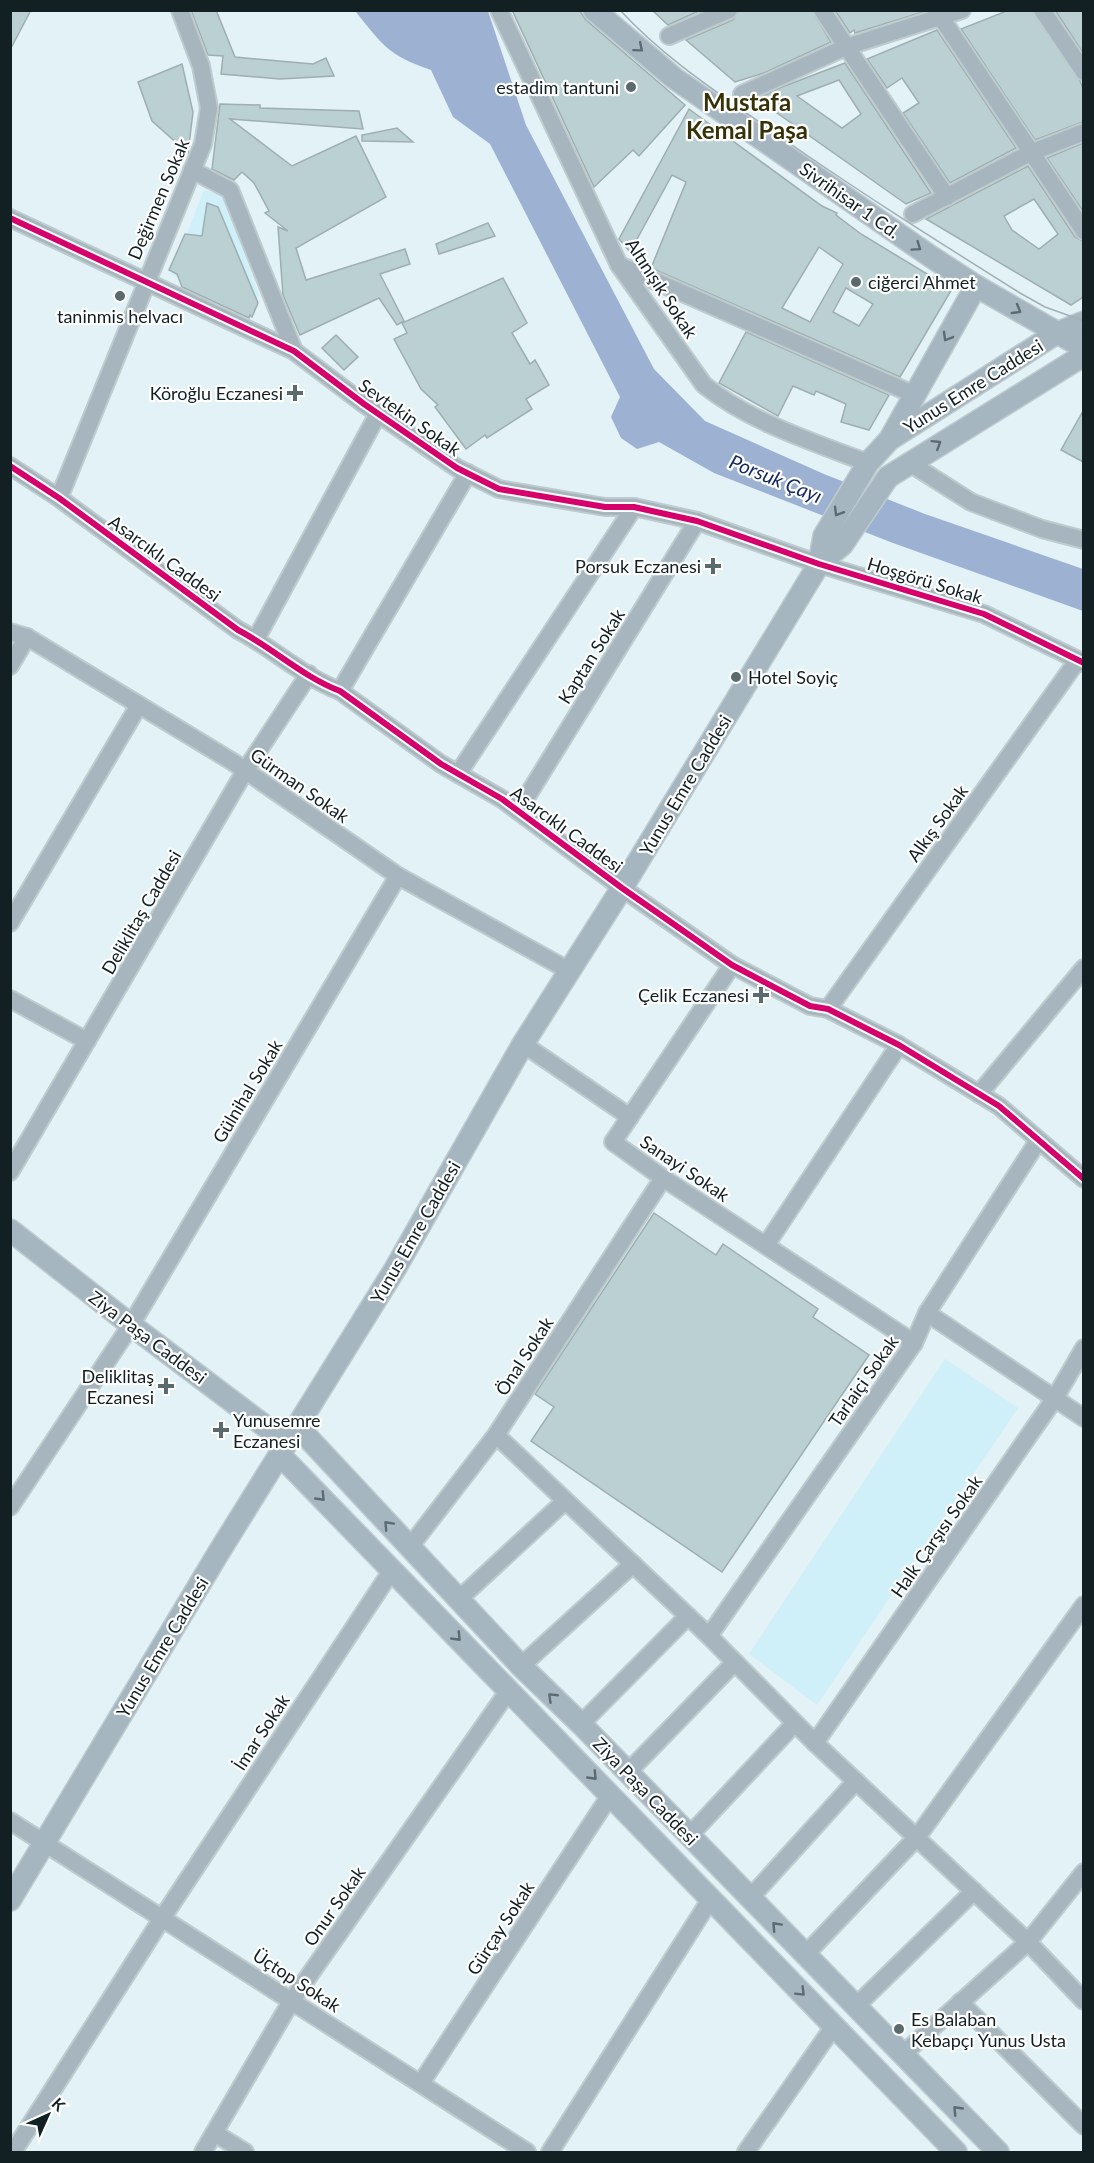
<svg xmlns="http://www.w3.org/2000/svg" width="1094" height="2163" viewBox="0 0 1094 2163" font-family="Lato,sans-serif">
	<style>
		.built { fill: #cfeff9 }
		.water { fill: #9db2d3 }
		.building { fill: #bad0d2; stroke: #9faeb0; stroke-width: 1.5; fill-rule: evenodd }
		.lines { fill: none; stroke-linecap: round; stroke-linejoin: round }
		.minor-casing { stroke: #becbcf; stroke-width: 20 }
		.major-casing { stroke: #becbcf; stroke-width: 24 }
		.minor { stroke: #a7b6be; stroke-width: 16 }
		.major { stroke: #a6b6c0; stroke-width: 21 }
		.tram { stroke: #a2afb6; stroke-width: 1.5 }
		.cycleway-casing { stroke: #fff; stroke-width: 10 }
		.cycleway { stroke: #d6006c; stroke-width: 6 }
		.oneway { stroke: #5c6b72 }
		.poi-dot { fill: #5b6a6d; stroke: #fff; stroke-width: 2 }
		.labels { text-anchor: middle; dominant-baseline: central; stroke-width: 4.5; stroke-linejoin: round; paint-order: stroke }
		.poi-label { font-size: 18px; fill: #122023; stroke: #fff; text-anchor: end }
		.street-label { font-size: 18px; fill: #122023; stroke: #fff }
		.water-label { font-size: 20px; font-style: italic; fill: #12285f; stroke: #fff }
		.district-label { font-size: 24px; font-weight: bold; fill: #363106; stroke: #fff }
	</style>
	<rect width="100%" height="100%" fill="#e2f2f7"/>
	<g class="built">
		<path d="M204 190 223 195 259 295 251 313 171 274Z"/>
		<path d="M945 1359 1018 1408 817 1705 749 1654Z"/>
	</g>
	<path class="water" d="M355 11H488L526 125 654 369 705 421 824 474 925 514 1083 569V611L893 543 714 473 659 442 637 449 621 438 611 417 620 397 490 144 453 117 431 70C387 55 383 45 355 11Z"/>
	<g class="building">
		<path d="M10 10H31L10 50Z"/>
		<path d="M191 10H216L235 57 313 64 326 58 334 76 280 79 221 74 223 56 208 55Z"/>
		<path d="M512 10H579L586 20 685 105 639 156 633 150 594 187Z"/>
		<path d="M652 10H701L668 25Z"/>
		<path d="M739 10H812L831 42 764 73 735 82 686 40 733 20Z"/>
		<path d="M835 10H926V11L855 33 854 30 850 33Z"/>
		<path d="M1009 10H1032L1080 81 1083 88V122L1035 140 961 29Z"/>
		<path d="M1055 10H1083V53Z"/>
		<path d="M937 30 1016 148 950 183 903 113 919 103 902 78 887 88 867 59Z"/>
		<path d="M845 63 931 193 906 204 760 101 761 97 782 87ZM839 80 861 114 842 128 797 96Z"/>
		<path d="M182 64 193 112 188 153 152 121 138 82Z"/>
		<path d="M220 104 260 105V108L359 111 363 129 230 119 292 166 356 136 386 197 296 248 306 280 405 249 410 264 380 274 404 321 397 325 379 298 300 335 283 295 278 227 288 231 265 213 269 211 254 183 242 172 234 180 212 169Z"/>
		<path d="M689 109 822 206 837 213 836 215 861 234 952 289 900 377 651 268 686 182 672 175 630 252 619 239ZM819 247 843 264 810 322 782 308ZM846 288 873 304 859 326 833 312Z"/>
		<path d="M397 128 413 142 362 141V135Z"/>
		<path d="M1083 143V211L1047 158Z"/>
		<path d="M1028 166 1075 237 1083 241V297L1071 305 926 219ZM1034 199 1058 234 1039 249 1012 230 1004 216Z"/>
		<path d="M207 203 218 207 258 303 252 317 250 315 249 318 182 287 177 274 169 270 185 234 202 236Z"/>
		<path d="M488 223 495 236 439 254 436 244Z"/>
		<path d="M503 278 527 323 512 333 530 364 535 360 549 385 526 399 532 409 487 438 485 435 466 449 435 407 438 405 421 389 394 339 407 333 402 323Z"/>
		<path d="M746 332 889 395 869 430 841 422 846 404 816 391 814 395 793 386 778 416 719 383Z"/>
		<path d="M336 335 358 357 344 370 322 348Z"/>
		<path d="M1083 411V462L1061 450Z"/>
		<path d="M654 1213 716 1255 723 1244 818 1309 813 1317 869 1355 722 1572 531 1441 554 1407 535 1394Z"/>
	</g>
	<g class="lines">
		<defs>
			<g id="minor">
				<path d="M499 10 619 265 704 385C750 422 813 442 868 463"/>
				<path d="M822 10 947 197"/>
				<path d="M936 10 1084 231"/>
				<path d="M1042 10 1084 72"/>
				<path d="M669 36 729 10"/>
				<path d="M742 94 846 47 962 10"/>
				<path d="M192 170 230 190 294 351"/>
				<path d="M913 214 1030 153 1084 132"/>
				<path d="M10 218 294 351 364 404 457 468 499 489 605 507H634L697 521 819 564 984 614 1084 663"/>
				<path d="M619 265 915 395"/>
				<path d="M908 462 971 502 1042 529 1084 540"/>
				<path d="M10 466 59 498 238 630C273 648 303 677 340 691L441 764 502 799 622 888 732 965 810 1006 828 1009 899 1045 999 1106 1084 1179"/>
				<path d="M59 498 203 144 209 108 201 66 180 10"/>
				<path d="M10 632 27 637 233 762 398 876 568 970"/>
				<path d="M256 639 378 414"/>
				<path d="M10 666 27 637"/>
				<path d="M340 691 468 473"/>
				<path d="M458 774 634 507"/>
				<path d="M518 811 697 521"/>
				<path d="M10 923 139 705"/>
				<path d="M732 965 613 1142 663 1178 914 1343"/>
				<path d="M10 999 87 1041"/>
				<path d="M828 1009 1077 661"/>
				<path d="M523 1044 630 1117"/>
				<path d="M979 1094 1084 968"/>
				<path d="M10 1172 245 771 309 674"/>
				<path d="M766 1245 899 1045"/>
				<path d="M927 1313 1084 1418"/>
				<path d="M496 1435 709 1636 815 1743 1028 1942 1084 2001"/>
				<path d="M10 1507 131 1325 398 876"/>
				<path d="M409 1548 496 1435 663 1178"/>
				<path d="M458 1600 565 1501"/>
				<path d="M709 1636 914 1343 927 1313 1038 1141"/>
				<path d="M521 1666 633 1564"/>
				<path d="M581 1724 688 1616"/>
				<path d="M815 1743 1055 1398 1084 1348"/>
				<path d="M627 1773 735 1662"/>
				<path d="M10 1821 527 2152"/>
				<path d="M689 1836 795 1723"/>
				<path d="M750 1898 856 1781"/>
				<path d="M804 1956 918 1836 1084 1605"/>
				<path d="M960 2002 1084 2126"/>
				<path d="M855 2007 974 1891"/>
				<path d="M902 2055 1028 1942 1084 1872"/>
				<path d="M421 2083 611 1794"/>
				<path d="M216 2134 245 2152"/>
				<path d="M13 2152 163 1917 392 1570"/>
				<path d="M203 2152 292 2000 509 1690"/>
				<path d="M550 2152 710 1900"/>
				<path d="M746 2152 834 2026"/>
			</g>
			<g id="major">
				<path d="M594 10 674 78 930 256 976 286 1084 348"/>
				<path d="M892 438 1057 333 1084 322"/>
				<path d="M819 564 824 536 868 463 890 439 976 286"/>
				<path d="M10 1230 131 1325 286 1442"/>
				<path d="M297 1426 521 1666 581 1724 998 2152"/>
				<path d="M280 1455 956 2152"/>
				<path d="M10 1900 219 1552 395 1269 523 1044 622 888 819 564 842 545 888 477 1084 355"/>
			</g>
		</defs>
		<use href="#minor" class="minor-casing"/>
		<use href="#major" class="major-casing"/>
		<use href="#minor" class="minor"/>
		<use href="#major" class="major"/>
		<path class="tram" d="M620 10C662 56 715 91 765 126 848 185 934 239 1020 293L1045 307 1084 321"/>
		<defs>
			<g id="cycleway">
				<path d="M10 218 294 351 364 404 457 468 499 489 605 507H634L697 521 819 564 984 614 1084 663"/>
				<path d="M10 466 59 498 238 630C273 648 303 677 340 691L441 764 502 799 622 888 732 965 810 1006 828 1009 899 1045 999 1106 1084 1179"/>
			</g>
		</defs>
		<use href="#cycleway" class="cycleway-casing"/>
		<use href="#cycleway" class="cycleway"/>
	</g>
	<defs><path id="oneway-chevron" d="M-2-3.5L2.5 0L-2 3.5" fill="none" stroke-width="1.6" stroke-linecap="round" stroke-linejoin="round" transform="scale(1.5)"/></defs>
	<g class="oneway">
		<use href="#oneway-chevron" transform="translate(639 48) rotate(40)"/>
		<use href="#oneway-chevron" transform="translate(917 247) rotate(35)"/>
		<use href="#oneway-chevron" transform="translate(1017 310) rotate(30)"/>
		<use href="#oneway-chevron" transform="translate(947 337) rotate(120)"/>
		<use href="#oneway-chevron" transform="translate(937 444) rotate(-32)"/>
		<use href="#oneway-chevron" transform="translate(838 512) rotate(121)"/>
		<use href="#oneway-chevron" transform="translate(321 1497) rotate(46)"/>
		<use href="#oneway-chevron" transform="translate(388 1525) rotate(-133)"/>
		<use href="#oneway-chevron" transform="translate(457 1637) rotate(46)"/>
		<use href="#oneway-chevron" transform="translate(552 1697) rotate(-136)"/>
		<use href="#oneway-chevron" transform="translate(593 1776) rotate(46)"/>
		<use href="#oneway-chevron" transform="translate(776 1926) rotate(-133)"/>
		<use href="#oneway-chevron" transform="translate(801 1992) rotate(45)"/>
		<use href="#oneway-chevron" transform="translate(957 2110) rotate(-134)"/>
	</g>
	<g class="poi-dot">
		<circle cx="631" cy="87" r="6"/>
		<circle cx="856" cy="282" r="6"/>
		<circle cx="120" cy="296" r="6"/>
		<path d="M292 384h6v6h6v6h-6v6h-6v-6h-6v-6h6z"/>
		<path d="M710 557h6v6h6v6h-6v6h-6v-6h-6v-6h6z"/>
		<circle cx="736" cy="677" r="6"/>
		<path d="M758 986h6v6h6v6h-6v6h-6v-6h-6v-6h6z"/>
		<path d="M163 1377h6v6h6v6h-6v6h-6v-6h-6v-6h6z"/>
		<path d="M218 1421h6v6h6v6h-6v6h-6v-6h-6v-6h6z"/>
		<circle cx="899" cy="2029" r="6"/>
	</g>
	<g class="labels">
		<g class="poi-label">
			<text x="619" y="87">estadim tantuni</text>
			<text x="868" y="282" text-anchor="start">ciğerci Ahmet</text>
			<text x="120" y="316" text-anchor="middle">taninmis helvacı</text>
			<text x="283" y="393">Köroğlu Eczanesi</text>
			<text x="701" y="566">Porsuk Eczanesi</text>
			<text x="748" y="677" text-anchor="start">Hotel Soyiç</text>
			<text x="749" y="995">Çelik Eczanesi</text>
			<text x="154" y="1376">Deliklitaş<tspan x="154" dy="21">Eczanesi</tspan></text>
			<text x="233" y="1420" text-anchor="start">Yunusemre<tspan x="233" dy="21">Eczanesi</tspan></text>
			<text x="911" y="2019" text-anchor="start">Es Balaban<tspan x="911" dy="21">Kebapçı Yunus Usta</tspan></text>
		</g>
		<g class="street-label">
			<text transform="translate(158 199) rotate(-67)">Değirmen Sokak</text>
			<text transform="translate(850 200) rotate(35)">Sivrihisar 1 Cd.</text>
			<text transform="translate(662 288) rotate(57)">Altınışık Sokak</text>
			<text transform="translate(973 386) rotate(-32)">Yunus Emre Caddesi</text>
			<text transform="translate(410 417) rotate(35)">Sevtekin Sokak</text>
			<text transform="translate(165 558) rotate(36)">Asarcıklı Caddesi</text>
			<text transform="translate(925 580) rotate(17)">Hoşgörü Sokak</text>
			<text transform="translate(591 656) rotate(-58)">Kaptan Sokak</text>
			<text transform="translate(300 785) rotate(35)">Gürman Sokak</text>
			<text transform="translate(685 785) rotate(-59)">Yunus Emre Caddesi</text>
			<text transform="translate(937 823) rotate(-54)">Alkış Sokak</text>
			<text transform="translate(567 829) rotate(36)">Asarcıklı Caddesi</text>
			<text transform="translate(141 912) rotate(-60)">Deliklitaş Caddesi</text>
			<text transform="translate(247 1091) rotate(-59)">Gülnihal Sokak</text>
			<text transform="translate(685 1168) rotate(34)">Sanayi Sokak</text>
			<text transform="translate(415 1232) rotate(-60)">Yunus Emre Caddesi</text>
			<text transform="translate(148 1337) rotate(37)">Ziya Paşa Caddesi</text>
			<text transform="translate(524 1356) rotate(-57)">Önal Sokak</text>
			<text transform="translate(863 1381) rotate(-55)">Tarlaiçi Sokak</text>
			<text transform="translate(936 1536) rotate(-55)">Halk Çarşısı Sokak</text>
			<text transform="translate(162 1647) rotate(-59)">Yunus Emre Caddesi</text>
			<text transform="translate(261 1732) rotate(-57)">İmar Sokak</text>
			<text transform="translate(646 1791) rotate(46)">Ziya Paşa Caddesi</text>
			<text transform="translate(334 1906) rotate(-55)">Onur Sokak</text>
			<text transform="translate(500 1928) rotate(-57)">Gürçay Sokak</text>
			<text transform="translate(297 1980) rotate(33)">Üçtop Sokak</text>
		</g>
		<g class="water-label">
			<text transform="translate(776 478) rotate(22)">Porsuk Çayı</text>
		</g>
		<g class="district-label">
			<text x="747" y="101">Mustafa<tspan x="747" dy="28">Kemal Paşa</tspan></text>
		</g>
	</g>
	<rect width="1094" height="2163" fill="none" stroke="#122023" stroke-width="24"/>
	<g transform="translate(48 2115) rotate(45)" stroke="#ffffff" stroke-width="4.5" paint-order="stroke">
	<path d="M0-4.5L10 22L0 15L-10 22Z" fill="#122023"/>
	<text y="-9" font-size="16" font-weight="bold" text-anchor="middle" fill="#122023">K</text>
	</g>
</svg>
